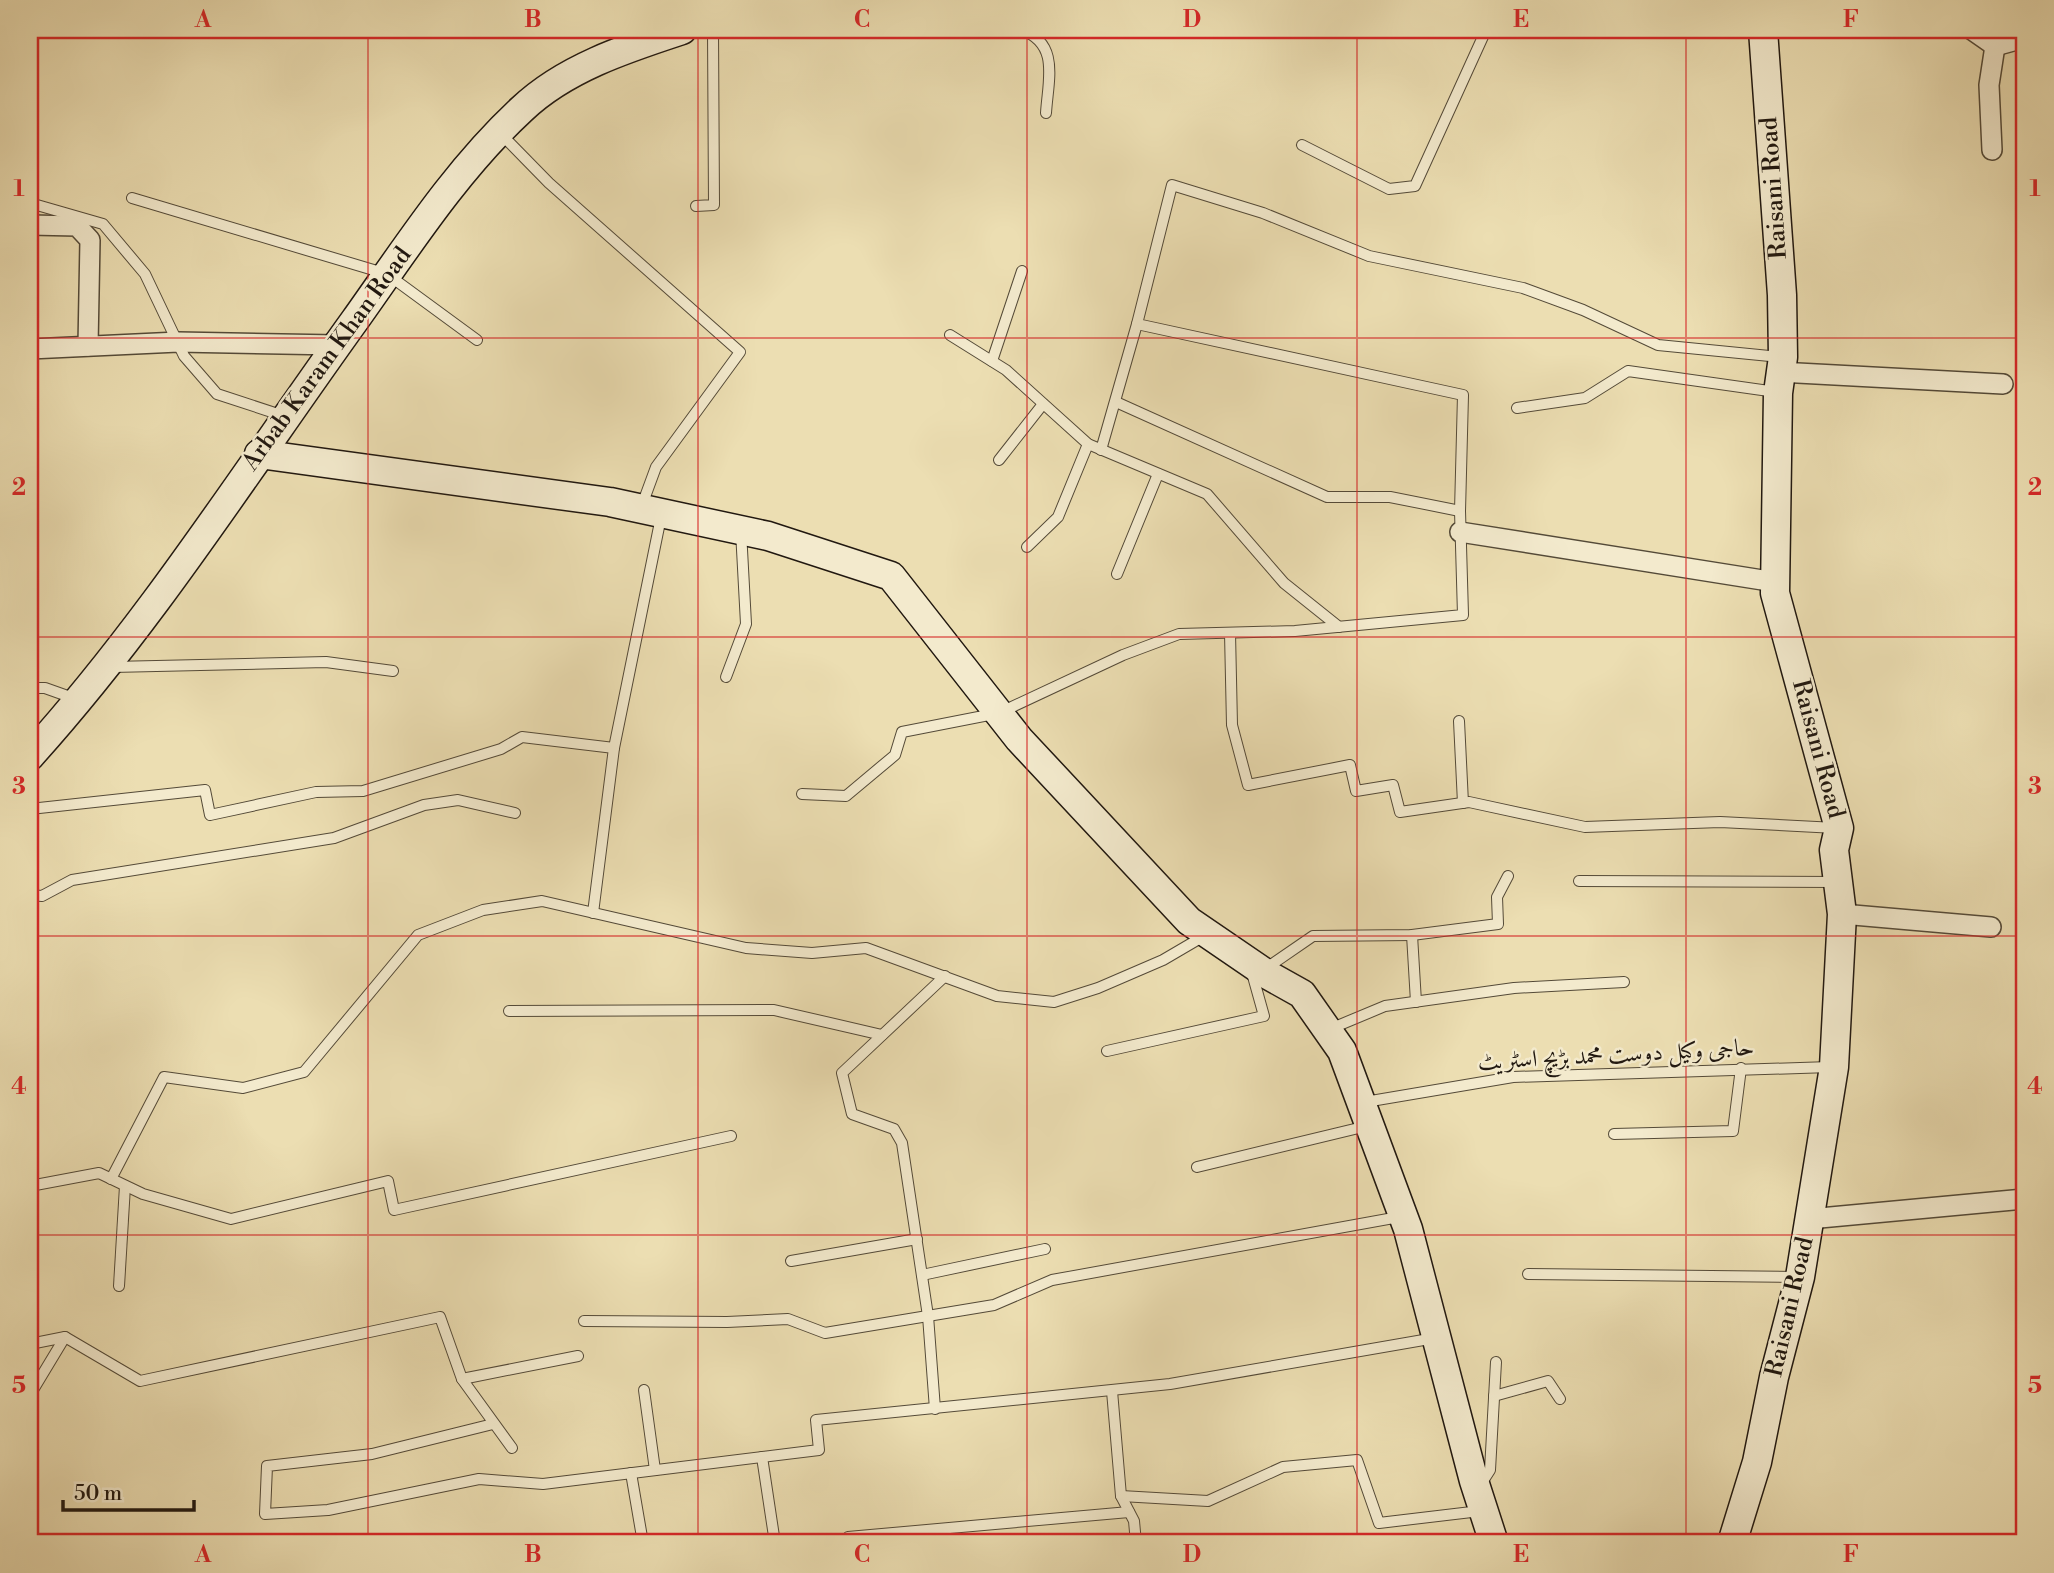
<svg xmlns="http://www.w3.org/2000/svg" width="2054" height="1573" viewBox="0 0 2054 1573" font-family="'Libre Bodoni',Amiri,serif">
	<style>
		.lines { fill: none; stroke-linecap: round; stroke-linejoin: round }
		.lane-casing { stroke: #544a38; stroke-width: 12 }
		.street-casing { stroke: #544a38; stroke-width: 22 }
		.secondary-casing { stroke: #211810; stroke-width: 31 }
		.lane { stroke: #f3eacd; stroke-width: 10 }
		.street { stroke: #f3eacd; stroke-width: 19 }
		.secondary { stroke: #f3eacd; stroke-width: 28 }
		.grid { fill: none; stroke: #d62828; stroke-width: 2; stroke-opacity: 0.55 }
		.labels { text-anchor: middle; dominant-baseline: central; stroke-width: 5; stroke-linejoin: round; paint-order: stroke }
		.street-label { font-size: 24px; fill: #211810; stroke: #f3eacd }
		.neatline { fill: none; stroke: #d62828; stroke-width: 2.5 }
		.grid-label { font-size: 23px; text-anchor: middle; font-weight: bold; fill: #d62828 }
	</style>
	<rect width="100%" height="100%" fill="#ecdeb2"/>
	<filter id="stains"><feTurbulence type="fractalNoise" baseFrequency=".00286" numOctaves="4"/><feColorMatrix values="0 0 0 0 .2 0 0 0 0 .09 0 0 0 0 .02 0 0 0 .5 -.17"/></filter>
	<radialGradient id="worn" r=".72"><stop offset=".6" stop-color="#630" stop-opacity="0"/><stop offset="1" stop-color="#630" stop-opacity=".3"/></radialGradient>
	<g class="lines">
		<defs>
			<g id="lane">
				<path d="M1022 30C1060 44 1048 80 1046 113"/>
				<path d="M501 134 549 183 740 352 656 467 642 505"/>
				<path d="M1302 145 1389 189 1415 186 1486 30"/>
				<path d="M132 198 387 274 477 340"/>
				<path d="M30 203 103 224 145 274 184 356 217 394 284 416"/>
				<path d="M696 206 714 205 713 30"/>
				<path d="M950 335 1006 370 1088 444 1207 494 1284 583 1339 627"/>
				<path d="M992 361 1022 271"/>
				<path d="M1116 402 1327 497H1390L1460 511"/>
				<path d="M1517 408 1585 398 1628 371 1776 392"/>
				<path d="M1101 450 1137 324"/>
				<path d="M999 460 1043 404"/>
				<path d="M1027 547 1058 517 1088 444"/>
				<path d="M1117 574 1158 474"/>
				<path d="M1230 633 1232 725 1248 785 1350 765 1356 791 1393 785 1400 812 1469 802 1585 827 1720 822 1836 828"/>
				<path d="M112 667 326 662 393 671"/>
				<path d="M726 677 746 624 741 531"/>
				<path d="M30 688H45L76 699"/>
				<path d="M1459 721 1463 803"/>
				<path d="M802 794 846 796 895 755 902 732 999 713 1123 655 1179 634 1295 631 1463 615 1460 511 1463 395 1137 324 1172 185 1263 213 1369 256 1523 288 1583 310 1658 345 1780 357"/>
				<path d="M30 809 205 790 210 815 316 792 363 791 501 749 522 737 614 748"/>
				<path d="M1579 881 1837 882"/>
				<path d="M30 895 42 896 72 880 334 838 424 805 458 800 515 813"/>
				<path d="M593 913 614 748 661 517"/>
				<path d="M1412 935 1416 1002"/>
				<path d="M1265 969 1313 936 1412 935 1498 924 1497 897 1508 876"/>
				<path d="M509 1011 774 1010 882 1035"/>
				<path d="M1330 1029 1385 1006 1514 988 1624 982"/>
				<path d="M1107 1051 1264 1016 1252 973"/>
				<path d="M1365 1102 1513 1077 1830 1067"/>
				<path d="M1614 1134 1733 1131 1741 1068"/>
				<path d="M1197 1167 1367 1126"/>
				<path d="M111 1179 164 1077 243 1088 304 1072 418 935 483 910 542 901 746 948 812 953 866 948 997 996 1054 1002 1098 988 1163 960 1204 936"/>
				<path d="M30 1186 99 1173 143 1194 231 1219 388 1181 394 1210 731 1136"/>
				<path d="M791 1261 917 1239"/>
				<path d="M1528 1274 1797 1277"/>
				<path d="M922 1275 1045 1249"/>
				<path d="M119 1286 125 1186"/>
				<path d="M584 1321 727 1322 788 1319 825 1333 994 1305 1052 1280 1399 1217"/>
				<path d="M30 1344 65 1337 140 1381 440 1317 462 1379 512 1448"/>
				<path d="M462 1379 578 1356"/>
				<path d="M644 1390 655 1470"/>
				<path d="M1112 1391 1121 1496 1134 1521 1136 1543"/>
				<path d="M30 1395 65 1337"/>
				<path d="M1494 1396 1548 1381 1560 1399"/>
				<path d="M935 1409 928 1316 902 1143 894 1129 852 1114 842 1073 945 976"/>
				<path d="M493 1424 372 1454 267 1466 265 1514 328 1510 479 1479 543 1484 819 1450 816 1420 1170 1384 1435 1338"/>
				<path d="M762 1457 775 1543"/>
				<path d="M631 1473 643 1543"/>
				<path d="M1481 1484 1490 1470 1496 1362"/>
				<path d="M1121 1496 1208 1501 1283 1467 1357 1460 1379 1523 1480 1511"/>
				<path d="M848 1537 1129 1512"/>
			</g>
			<g id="street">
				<path d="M1972 30 1995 46 2024 38"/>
				<path d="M1992 150 1989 85 1995 46"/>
				<path d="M30 225 77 226 90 240 88 346"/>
				<path d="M30 349 178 342 337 345"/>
				<path d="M1779 372 2003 384"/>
				<path d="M1460 532 1775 582"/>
				<path d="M1842 914 1991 927"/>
				<path d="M1809 1219 2024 1199"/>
			</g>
			<g id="secondary">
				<path d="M259 454 610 502 768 536 891 576 1019 739 1189 921 1268 975 1302 994 1342 1051 1408 1229 1474 1481 1494 1543"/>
				<path d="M30 756C151 622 249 467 355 320 407 247 456 170 522 109 565 68 627 48 682 30"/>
				<path d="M1732 1543 1757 1462 1774 1377 1800 1277 1834 1067 1842 914 1834 850 1839 828 1775 593 1778 393 1783 357 1782 295 1763 30"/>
			</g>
		</defs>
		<use href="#lane" class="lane-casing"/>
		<use href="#street" class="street-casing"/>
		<use href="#secondary" class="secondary-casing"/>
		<use href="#lane" class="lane"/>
		<use href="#street" class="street"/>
		<use href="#secondary" class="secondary"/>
	</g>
	<path class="grid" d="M368 30V1543M698 30V1543M1027 30V1543M1357 30V1543M1686 30V1543M30 338H2024M30 637H2024M30 936H2024M30 1235H2024"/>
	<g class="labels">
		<g class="street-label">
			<text transform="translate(1774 188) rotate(-94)">Raisani Road</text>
			<text transform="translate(327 359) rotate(-54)">Arbab Karam Khan Road</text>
			<text transform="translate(1818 749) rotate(75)">Raisani Road</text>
			<text transform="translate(1616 1055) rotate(-3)">حاجی وکیل دوست محمد بڑیچ اسٹریٹ</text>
			<text transform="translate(1790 1307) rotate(-77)">Raisani Road</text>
		</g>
	</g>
	<rect width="2054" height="1573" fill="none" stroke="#ecdeb2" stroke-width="77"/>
	<path d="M63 1500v10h131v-10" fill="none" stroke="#211810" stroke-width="3.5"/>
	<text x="74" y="1500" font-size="21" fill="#211810" stroke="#f3eacd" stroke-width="5" paint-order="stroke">50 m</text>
	<rect x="38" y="38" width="1978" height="1496" class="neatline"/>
	<g class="grid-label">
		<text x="203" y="27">A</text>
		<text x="533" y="27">B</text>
		<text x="862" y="27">C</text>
		<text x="1192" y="27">D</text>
		<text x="1521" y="27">E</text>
		<text x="1851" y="27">F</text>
		<text x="19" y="196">1</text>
		<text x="2035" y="196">1</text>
		<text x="19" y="495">2</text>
		<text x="2035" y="495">2</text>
		<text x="19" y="794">3</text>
		<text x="2035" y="794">3</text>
		<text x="19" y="1094">4</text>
		<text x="2035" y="1094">4</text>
		<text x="19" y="1393">5</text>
		<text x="2035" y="1393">5</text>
		<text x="203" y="1562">A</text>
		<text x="533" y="1562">B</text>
		<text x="862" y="1562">C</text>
		<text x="1192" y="1562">D</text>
		<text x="1521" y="1562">E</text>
		<text x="1851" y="1562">F</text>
	</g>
	<rect width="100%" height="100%" filter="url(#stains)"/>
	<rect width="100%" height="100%" fill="url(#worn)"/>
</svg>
